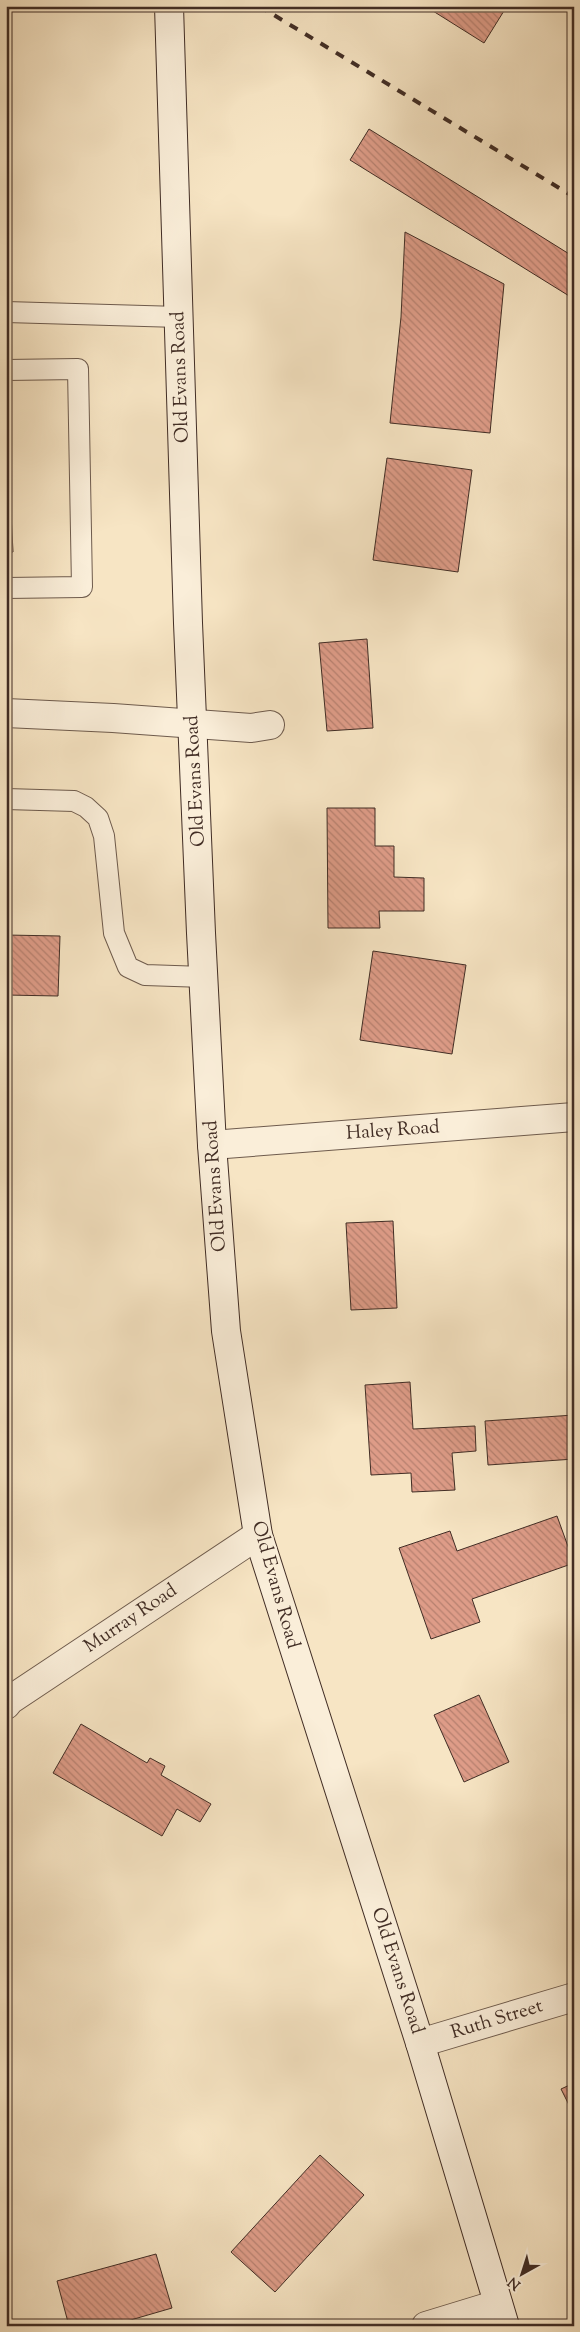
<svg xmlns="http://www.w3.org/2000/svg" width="580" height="2332" viewBox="0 0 580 2332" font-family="'Sorts Mill Goudy',serif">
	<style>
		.building { fill: url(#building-back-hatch); stroke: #412d25 }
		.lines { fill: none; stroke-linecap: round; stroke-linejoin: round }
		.lane-casing { stroke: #6e5b4d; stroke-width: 22 }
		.street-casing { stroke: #6e5b4d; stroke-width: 30 }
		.secondary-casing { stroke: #412d25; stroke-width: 30 }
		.lane { stroke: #faeed9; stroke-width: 20 }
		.street { stroke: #faeed9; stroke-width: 28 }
		.secondary { stroke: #faeed9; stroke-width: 28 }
		.rail { stroke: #412d25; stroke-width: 4; stroke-dasharray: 9 9; stroke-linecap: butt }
		.labels { text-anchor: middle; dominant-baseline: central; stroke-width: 4; stroke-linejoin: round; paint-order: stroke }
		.street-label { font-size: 19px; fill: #412d25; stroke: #faeed9 }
	</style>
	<defs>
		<pattern id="building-back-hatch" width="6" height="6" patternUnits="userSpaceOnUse" patternTransform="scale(1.25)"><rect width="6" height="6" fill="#de9c88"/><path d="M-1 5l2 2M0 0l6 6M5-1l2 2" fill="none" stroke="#b6806f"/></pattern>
	</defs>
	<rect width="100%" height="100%" fill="#f7e5c4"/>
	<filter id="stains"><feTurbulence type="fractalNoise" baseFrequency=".004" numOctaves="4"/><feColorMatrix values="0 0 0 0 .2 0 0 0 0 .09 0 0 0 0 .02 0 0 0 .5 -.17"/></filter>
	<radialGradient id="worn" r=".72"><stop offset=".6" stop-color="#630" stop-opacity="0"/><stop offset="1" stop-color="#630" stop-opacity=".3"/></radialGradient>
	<g class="building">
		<path d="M425 6H507L484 43Z"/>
		<path d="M369 129 574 257V299L350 160Z"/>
		<path d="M405 232 504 284 490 433 390 423 401 317Z"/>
		<path d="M6 416 13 552 6 553Z"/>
		<path d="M387 458 472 470 458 572 373 560Z"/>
		<path d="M367 639 373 728 327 731 319 643Z"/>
		<path d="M327 808H375V846H394V877L424 878V911H379L380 928H328Z"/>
		<path d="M6 935 60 936 58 996 6 995Z"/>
		<path d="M373 951 466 965 452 1054 360 1040Z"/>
		<path d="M393 1221 397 1308 351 1310 346 1223Z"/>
		<path d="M410 1382 413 1429 475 1426 476 1451 452 1453 455 1490 412 1492 411 1473 371 1475 365 1385Z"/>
		<path d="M574 1415V1459L488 1465 485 1421Z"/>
		<path d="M557 1516 574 1563 472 1599 480 1622 431 1639 399 1548 450 1531 457 1551Z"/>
		<path d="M479 1695 509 1762 464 1782 434 1715Z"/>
		<path d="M81 1724 147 1763 150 1758 165 1766 161 1775 211 1804 200 1822 177 1809 162 1836 53 1773Z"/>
		<path d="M574 2083V2115L561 2089Z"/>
		<path d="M320 2155 364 2195 275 2292 231 2252Z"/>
		<path d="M156 2254 172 2308 110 2326H69L57 2281Z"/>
	</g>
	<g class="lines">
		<defs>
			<g id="lane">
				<path d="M6 312 179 317"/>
				<path d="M6 370 78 369 82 587 6 588"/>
				<path d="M6 799 74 801 86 807 98 818 104 836 114 933 128 967 145 975 204 977"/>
			</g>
			<g id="street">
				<path d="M6 713 113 718 251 728 270 725"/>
				<path d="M212 1145 574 1117"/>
				<path d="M6 1705 10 1700 258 1535"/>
				<path d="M420 2043 574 1997"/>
				<path d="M426 2326 498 2304"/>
			</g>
			<path id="secondary" d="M169 6 188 623 201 933 212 1145 226 1331 258 1535 420 2043 505 2326"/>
		</defs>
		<use href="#lane" class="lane-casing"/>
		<use href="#street" class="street-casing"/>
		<use href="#secondary" class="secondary-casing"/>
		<use href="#lane" class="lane"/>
		<use href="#street" class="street"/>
		<use href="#secondary" class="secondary"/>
		<path class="rail" d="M259 6 574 197"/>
	</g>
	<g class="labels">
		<g class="street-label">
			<text transform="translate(181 377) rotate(-92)">Old Evans Road</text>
			<text transform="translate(196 781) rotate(-93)">Old Evans Road</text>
			<text transform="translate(393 1131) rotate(-4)">Haley Road</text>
			<text transform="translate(216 1186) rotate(-94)">Old Evans Road</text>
			<text transform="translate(275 1585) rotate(74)">Old Evans Road</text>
			<text transform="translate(131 1619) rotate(-34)">Murray Road</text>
			<text transform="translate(397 1971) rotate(72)">Old Evans Road</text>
			<text transform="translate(497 2020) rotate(-17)">Ruth Street</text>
		</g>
	</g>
	<rect width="580" height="2332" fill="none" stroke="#f7e5c4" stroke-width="25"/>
	<rect x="8" y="8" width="565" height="2317" fill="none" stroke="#412d25" stroke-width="2.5"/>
	<rect x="12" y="12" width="555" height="2307" fill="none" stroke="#412d25"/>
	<g transform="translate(522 2274) rotate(219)" stroke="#faeed9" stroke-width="4" paint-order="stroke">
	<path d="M0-4L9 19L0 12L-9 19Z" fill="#412d25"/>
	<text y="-8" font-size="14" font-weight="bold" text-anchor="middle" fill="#412d25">N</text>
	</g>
	<rect width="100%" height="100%" filter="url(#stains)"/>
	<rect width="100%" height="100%" fill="url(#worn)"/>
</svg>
